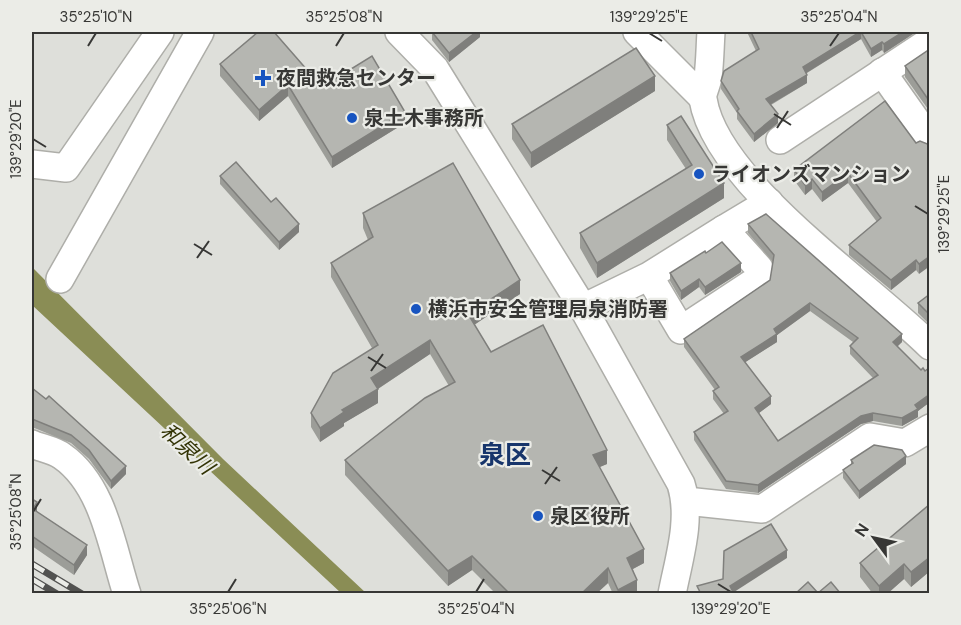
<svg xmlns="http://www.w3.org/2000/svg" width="961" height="625" viewBox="0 0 961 625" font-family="'DM Sans','Noto Sans JP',sans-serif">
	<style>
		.water { fill: #8a8d55 }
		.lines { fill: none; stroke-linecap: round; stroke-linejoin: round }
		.minor-casing { stroke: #aeaea9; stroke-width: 30 }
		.minor { stroke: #fff; stroke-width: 27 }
		.rail-casing { stroke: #525250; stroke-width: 7 }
		.rail { stroke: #ebece7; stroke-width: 4.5; stroke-dasharray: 14; stroke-linecap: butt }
		.wall { fill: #9c9d98; fill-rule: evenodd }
		.shaded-wall { fill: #7f7f7c }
		.building { fill: #b5b6b1; stroke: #7f7f7c; stroke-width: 1.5; fill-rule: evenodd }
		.ticks { fill: none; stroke: #373735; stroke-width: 2 }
		.poi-dot { fill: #1754c0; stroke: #ebece7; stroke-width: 2 }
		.labels { text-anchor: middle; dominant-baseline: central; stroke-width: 4.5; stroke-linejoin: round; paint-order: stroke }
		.poi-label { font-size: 20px; font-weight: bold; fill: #373735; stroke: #ebece7; text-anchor: start }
		.water-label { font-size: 21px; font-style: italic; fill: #333406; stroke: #ebece7 }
		.district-label { font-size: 26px; font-weight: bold; fill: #17356b; stroke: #ebece7 }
		.neatline { fill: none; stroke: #373735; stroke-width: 2 }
		.ticks-label { font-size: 15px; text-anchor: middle; fill: #373735 }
	</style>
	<rect width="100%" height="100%" fill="#dedfda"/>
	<path class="water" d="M32 267 223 459 366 593H341L32 305Z"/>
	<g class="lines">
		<defs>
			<g id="minor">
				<path d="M399 32 435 69 583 308 681 484C692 519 679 558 672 594"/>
				<path d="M637 32 702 97"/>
				<path d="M711 32C710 47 710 62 708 77 707 85 702 92 703 99 716 183 869 285 930 346"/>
				<path d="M882 72 930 140"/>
				<path d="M780 140 930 41"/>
				<path d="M32 164 66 168 160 32"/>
				<path d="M724 229 769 202"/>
				<path d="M60 279 200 32"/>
				<path d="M583 308 649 276 724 229 759 268 757 280 681 330 649 276"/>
				<path d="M32 444C41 448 54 450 62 456 104 485 112 548 127 594"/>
				<path d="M686 501 762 509 870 437 905 443 930 428"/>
			</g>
		</defs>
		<use href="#minor" class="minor-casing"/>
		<use href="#minor" class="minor"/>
		<defs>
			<g id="rail">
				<path d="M32 564 82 594"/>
				<path d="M32 579 57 594"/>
			</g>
		</defs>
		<use href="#rail" class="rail-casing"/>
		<use href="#rail" class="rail"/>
	</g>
	<g class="wall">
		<path d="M432 32H480V37L449 62 432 40Z"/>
		<path d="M747 32H916L884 53 882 50 871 57 861 39 807 73V83L771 105 778 123 754 142 737 119V113L721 89V81L756 51Z"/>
		<path d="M930 49V112L905 77V66Z"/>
		<path d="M220 64 322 87 405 123 332 168 288 96 259 121 220 76Z"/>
		<path d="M655 91 531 168 512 139V124Z"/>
		<path d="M667 125 724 198 597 278 580 248V233L686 169 667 140Z"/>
		<path d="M920 141 919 274 916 270 891 290 849 255V245L877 222 848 183 822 202 812 189 805 195 794 180V170L916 143Z"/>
		<path d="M220 176 271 202 299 232 279 250 220 184Z"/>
		<path d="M363 213 520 294 474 325 491 352 607 464 599 467 644 563 633 569 637 594H613L608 583 596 594H496L472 570 448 586 345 475V460L449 386 430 354 378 389V403L344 423V426L320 442 311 427V413L372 348 331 277V263L368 240 363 228Z"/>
		<path d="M748 224 902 342 897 346 921 370 925 371 930 367V402L918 411V417L902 426 873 421 861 424 758 493 726 489 694 440V432L724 414 713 399V391L715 390 684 347V339L770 280 773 262 748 233ZM810 311 853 342 850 346V354L873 378 778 441 759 413 771 404 745 362 777 342V335Z"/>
		<path d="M706 253 741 272 705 295 699 287 681 300 670 281V273Z"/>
		<path d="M930 294V325L918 313V303Z"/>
		<path d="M32 388 126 474 111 489 89 459 71 443 32 427Z"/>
		<path d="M851 460 906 464 859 499 843 478V470L851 464Z"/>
		<path d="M32 493 37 512 87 555 74 575 32 546Z"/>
		<path d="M930 504V571L911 587 904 579 887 594H873L860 577V563Z"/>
	</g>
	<g class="shaded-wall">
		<path d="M476 32H480V37L449 62V53Z"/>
		<path d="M861 32V39L803 75V67Z"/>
		<path d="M903 32H916L884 53V44Z"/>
		<path d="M882 42V50L871 57V49Z"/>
		<path d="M807 75V83L766 107V99Z"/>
		<path d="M655 76V91L531 168V153Z"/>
		<path d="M288 85V96L259 121V110Z"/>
		<path d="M405 112V123L332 168V157Z"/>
		<path d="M778 114V123L754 142V134Z"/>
		<path d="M848 173V183L822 202V192Z"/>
		<path d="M812 179V189L805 195V185Z"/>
		<path d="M724 183V198L597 278V263Z"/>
		<path d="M299 224V232L279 250V242Z"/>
		<path d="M930 256V266L919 274V264Z"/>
		<path d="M916 260V270L891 290V280Z"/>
		<path d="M741 263V272L705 295V287Z"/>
		<path d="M699 279V287L681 300V291Z"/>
		<path d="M520 280V294L468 329V314Z"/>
		<path d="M810 303V311L777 335V342L741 365V357L774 329Z"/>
		<path d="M902 334V342L893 351V342Z"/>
		<path d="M430 340V354L376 390 378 389V403L344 423V426L320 442V428L342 410 371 378Z"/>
		<path d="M930 394V402L918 411V417L902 426V418L915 405Z"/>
		<path d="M771 396V404L755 416V408Z"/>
		<path d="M873 413V421L861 424 758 493V485L861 416Z"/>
		<path d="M607 450V464L593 470V455Z"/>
		<path d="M906 456V464L859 499V491Z"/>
		<path d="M126 466V474L111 489V481Z"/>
		<path d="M37 502V512L33 509Z"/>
		<path d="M87 545V555L74 575V565Z"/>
		<path d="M644 549V563L627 572V558Z"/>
		<path d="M787 550V558L731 594 730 586Z"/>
		<path d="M472 556V570L448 586V571Z"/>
		<path d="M930 557V571L911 587V572Z"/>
		<path d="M904 564V579L887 594H879V586Z"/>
		<path d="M608 568V583L596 594H581Z"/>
		<path d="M637 580V594H618V590Z"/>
	</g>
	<g class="building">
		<path d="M258 32H274L322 87 372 56 405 112 332 157 288 85 259 110 220 64Z"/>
		<path d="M432 32H476L449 53Z"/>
		<path d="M751 32H759L762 33 761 32H860L803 67 807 75 766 99 778 114 754 134 737 111 739 109 721 81 724 71 759 49Z"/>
		<path d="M861 32H903L884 44 882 42 871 49Z"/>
		<path d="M636 48 655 76 531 153 512 124Z"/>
		<path d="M930 49V102L905 66Z"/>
		<path d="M885 101 916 143 920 141 930 145V256L919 264 916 260 891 280 849 245 881 218 848 173 822 192 812 179 805 185 794 170Z"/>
		<path d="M681 116 724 183 597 263 580 233 692 165 667 125Z"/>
		<path d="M236 162 271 202 276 198 299 224 279 242 220 176Z"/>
		<path d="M453 163 520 280 468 314 491 352 543 325 607 450 593 455 644 549 627 558 637 580 618 590 608 568 581 594H510L472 556 448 571 345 460 425 398 455 382 430 340 371 378 378 389 342 410 344 412 320 428 311 413 333 373 378 345 331 263 373 237 363 213Z"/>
		<path d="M766 214 902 334 893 342 921 370 923 368 925 371 930 367V394L915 405 918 409 902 418 873 413 861 416 758 485 726 481 694 432 728 411 713 391 719 387 684 339 770 280 774 255 748 224ZM810 303 858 338 850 346 878 375 778 441 755 408 771 396 741 357 777 334 774 329Z"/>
		<path d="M722 242 741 263 705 287 699 279 681 291 670 273 705 251 706 253Z"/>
		<path d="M930 294V315L918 303Z"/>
		<path d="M32 388 46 399 49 396 126 466 111 481 89 450 71 435 32 419Z"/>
		<path d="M874 445 902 450 906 456 859 491 843 470 853 463 851 460Z"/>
		<path d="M32 499 37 502 33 509 87 545 74 565 32 536Z"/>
		<path d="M930 504V557L911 572 904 564 879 586 860 563Z"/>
		<path d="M771 524 787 550 730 586 734 594H701L697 586 723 579 724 551Z"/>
		<path d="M808 582 818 593 831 582 841 594H795Z"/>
	</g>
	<path class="ticks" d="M649 33 662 41M88 46 96 33M336 46 344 33M830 46 839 33M774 114 791 125M777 128 788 111M33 139 46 147M915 206 928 214M194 244 212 255M197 258 209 241M368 357 386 368M371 371 383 354M542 470 560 481M545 484 557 467M33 512 41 499M718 584 731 592M228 592 236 579M476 592 484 579"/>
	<g class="poi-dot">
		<path d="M260 69h6v6h6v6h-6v6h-6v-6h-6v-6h6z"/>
		<circle cx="352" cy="118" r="6"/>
		<circle cx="699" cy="174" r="6"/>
		<circle cx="416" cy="309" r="6"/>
		<circle cx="538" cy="516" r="6"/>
	</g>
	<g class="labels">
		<g class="poi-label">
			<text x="276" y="78">夜間救急センター</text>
			<text x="364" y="118">泉土木事務所</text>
			<text x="711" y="174">ライオンズマンション</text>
			<text x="428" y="309">横浜市安全管理局泉消防署</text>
			<text x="550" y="516">泉区役所</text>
		</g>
		<g class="water-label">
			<text transform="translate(187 449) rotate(43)">和泉川</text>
		</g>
		<g class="district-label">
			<text x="505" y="455">泉区</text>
		</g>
	</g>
	<rect width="961" height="625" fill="none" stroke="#ebece7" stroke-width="66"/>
	<g transform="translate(874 538) rotate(303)" stroke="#ebece7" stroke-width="4.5" paint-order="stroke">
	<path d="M0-4.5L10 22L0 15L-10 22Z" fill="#373735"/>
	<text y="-9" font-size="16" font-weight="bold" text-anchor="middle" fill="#373735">N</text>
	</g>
	<rect x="33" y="33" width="895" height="559" class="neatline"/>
	<g class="ticks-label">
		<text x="96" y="22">35°25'10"N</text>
		<text x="344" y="22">35°25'08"N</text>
		<text x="649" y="22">139°29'25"E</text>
		<text x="839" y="22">35°25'04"N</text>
		<text transform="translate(16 139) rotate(-90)" y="5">139°29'20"E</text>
		<text transform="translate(944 214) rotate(-90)" y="5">139°29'25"E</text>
		<text transform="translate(16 512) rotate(-90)" y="5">35°25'08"N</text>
		<text x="228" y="614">35°25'06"N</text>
		<text x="476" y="614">35°25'04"N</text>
		<text x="731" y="614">139°29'20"E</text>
	</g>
</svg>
